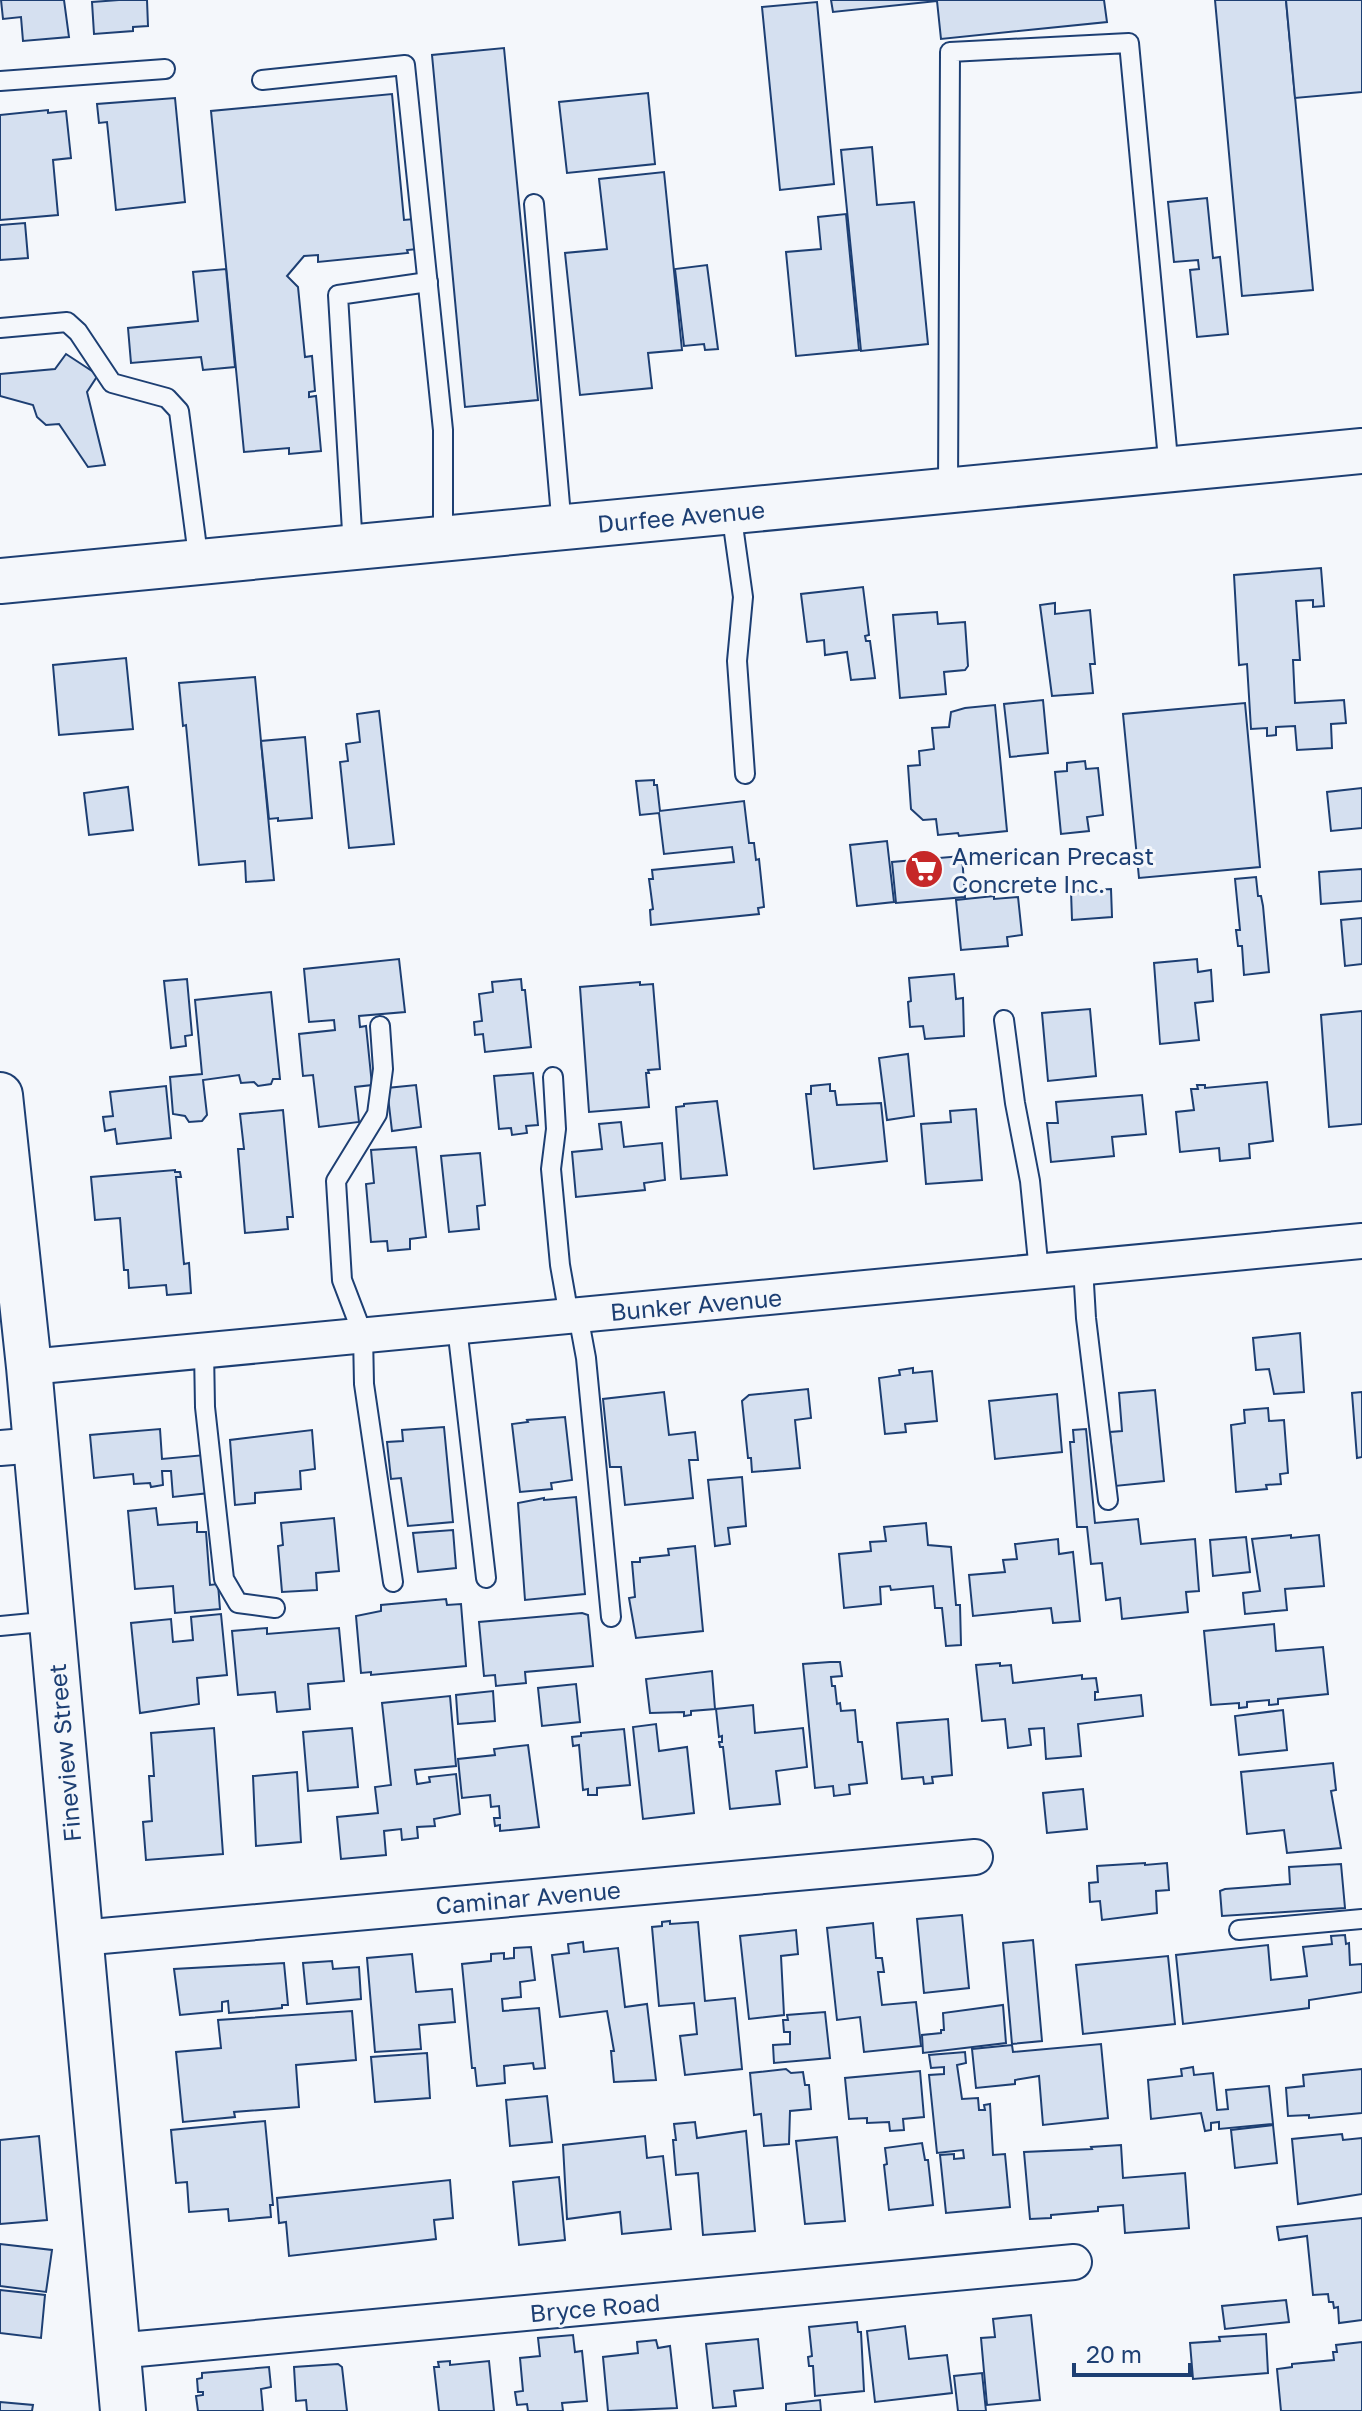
<svg xmlns="http://www.w3.org/2000/svg" width="1362" height="2411" viewBox="0 0 1362 2411" font-family="'Golos Text',sans-serif">
	<style>
		.building { fill: #d5e0f0; stroke: #1d3f73; stroke-width: 2 }
		.lines { fill: none; stroke-linecap: round; stroke-linejoin: round }
		.service-casing { stroke: #1d3f73; stroke-width: 22 }
		.minor-casing { stroke: #1d3f73; stroke-width: 38 }
		.tertiary-casing { stroke: #1d3f73; stroke-width: 48 }
		.secondary-casing { stroke: #1d3f73; stroke-width: 48 }
		.service { stroke: #f4f7fb; stroke-width: 18 }
		.minor { stroke: #f4f7fb; stroke-width: 34 }
		.tertiary { stroke: #f4f7fb; stroke-width: 44 }
		.secondary { stroke: #f4f7fb; stroke-width: 44 }
		.labels { text-anchor: middle; dominant-baseline: central; stroke-width: 6; stroke-linejoin: round; paint-order: stroke }
		.street-label { font-size: 24px; fill: #1d3f73; stroke: #f4f7fb }
		.poi-label { font-size: 24px; fill: #1d3f73; stroke: #f4f7fb; text-anchor: start }
	</style>
	<rect width="100%" height="100%" fill="#f4f7fb"/>
	<g class="building">
		<path d="M1 0H64L69 37 23 41 21 17 3 19Z"/>
		<path d="M119 0H147L148 26 133 27V31L94 34 92 2Z"/>
		<path d="M831 0H1104L1107 22 941 39 937 1 833 12Z"/>
		<path d="M1215 0H1286L1313 290 1242 296Z"/>
		<path d="M1286 0H1362V92L1295 98Z"/>
		<path d="M817 2 834 184 780 190 762 7Z"/>
		<path d="M504 48 538 400 465 407 432 55Z"/>
		<path d="M648 93 655 164 567 173 559 102Z"/>
		<path d="M392 94 404 220 414 219 417 249 407 250 408 253 318 262V255L304 256 287 276 298 287 305 357 312 356 315 391 309 392V397L316 396 321 451 289 454V448L244 452 211 111Z"/>
		<path d="M175 98 185 202 116 210 107 122 99 123 97 104Z"/>
		<path d="M48 110V113L66 111 71 158 53 160 58 215 0 220V115Z"/>
		<path d="M872 147 877 205 914 202 928 344 861 351 841 150Z"/>
		<path d="M664 172 682 350 648 353 652 388 580 395 565 253 607 249 599 179Z"/>
		<path d="M1207 198 1213 258 1220 257 1228 334 1197 337 1190 270 1199 269 1198 260 1174 262 1168 202Z"/>
		<path d="M846 214 859 350 796 356 786 252 821 249 818 217Z"/>
		<path d="M25 223 28 258 0 260V225Z"/>
		<path d="M707 265 718 349 705 350 704 344 684 346 675 269Z"/>
		<path d="M226 269 235 367 203 370 201 357 131 363 128 328 198 321 193 272Z"/>
		<path d="M66 354 98 375 87 392 105 465 88 467 59 424 46 425 37 417 33 405 0 396V374L55 369Z"/>
		<path d="M1321 568 1324 606 1313 607V600L1296 601 1300 660H1293L1295 703 1344 700 1346 723 1331 724 1332 748 1297 750 1295 726 1276 727V735L1267 736V728L1251 729 1247 664 1239 665 1234 575Z"/>
		<path d="M863 587 869 635 865 636 866 641H870L875 678 851 680 847 652 825 655 824 640 807 642 801 594Z"/>
		<path d="M1055 603V614L1090 610 1095 664H1090L1093 693 1052 696 1040 605Z"/>
		<path d="M937 612 938 624 965 622 968 666 965 670 944 672 946 694 900 698 893 615Z"/>
		<path d="M126 658 133 729 59 735 53 665Z"/>
		<path d="M255 677 274 880 246 882 245 861 199 865 186 725 183 726 179 683Z"/>
		<path d="M1043 700 1048 753 1010 757 1004 704Z"/>
		<path d="M1245 703 1260 867 1139 878 1123 714Z"/>
		<path d="M995 705 1007 831 959 836 958 833 938 835 936 819 923 820 911 809 908 766 920 765 919 751 934 749 932 728 949 727 951 712 965 708Z"/>
		<path d="M379 711 394 844 349 848 340 762 348 761 346 744 360 742 357 714Z"/>
		<path d="M305 737 312 818 278 821V818L269 819 261 741Z"/>
		<path d="M1085 761 1086 769 1098 768 1103 815 1087 817 1089 831 1061 834 1055 772 1067 771V763Z"/>
		<path d="M654 780V785H657L660 811 744 801 749 843H754L756 860 759 859 764 907 758 908 759 914 651 925 650 910 653 909 649 879H653L652 870 734 862 732 847 664 854 659 813 640 815 636 781Z"/>
		<path d="M128 787 133 830 89 835 84 793Z"/>
		<path d="M1362 788V828L1331 831 1327 792Z"/>
		<path d="M887 841 894 902 857 906 850 845Z"/>
		<path d="M962 856 965 897 896 903 892 862Z"/>
		<path d="M1362 869V901L1321 904 1319 872Z"/>
		<path d="M1256 877 1258 896H1261L1263 906 1269 972 1244 975 1242 946H1238L1236 930H1240L1235 879Z"/>
		<path d="M1111 889 1112 917 1072 920 1071 891Z"/>
		<path d="M994 896V899L1018 897 1022 935 1007 937 1008 946 961 950 956 900Z"/>
		<path d="M1362 918V964L1345 966 1341 920Z"/>
		<path d="M399 959 405 1012 359 1016 360 1027 366 1026 372 1085 355 1087 359 1122 319 1127 313 1075 303 1076 299 1034 335 1030 334 1020 309 1022 304 969Z"/>
		<path d="M1197 959 1198 972 1211 970 1213 1001 1195 1003 1199 1040 1160 1044 1154 963Z"/>
		<path d="M954 974 956 999 963 998 964 1036 925 1039 923 1026 910 1027 908 1002 911 1001 909 978Z"/>
		<path d="M187 979 192 1035 185 1036 186 1046 171 1048 164 981Z"/>
		<path d="M521 979 522 990H525L531 1047 485 1052 483 1034 475 1035 474 1022 482 1021 479 994 493 992 492 982Z"/>
		<path d="M640 982V985L653 984 660 1069 648 1070 649 1073H646L649 1107 589 1112 580 987Z"/>
		<path d="M271 992 280 1079H273L271 1084 258 1086 254 1082 241 1083 239 1075 203 1080 207 1115 202 1121 189 1122 185 1116 173 1114 170 1077 202 1074 195 1000Z"/>
		<path d="M1090 1009 1096 1076 1048 1081 1042 1013Z"/>
		<path d="M1362 1011V1124L1329 1127 1321 1015Z"/>
		<path d="M908 1054 914 1116 887 1120 879 1058Z"/>
		<path d="M533 1073 538 1125 526 1126 527 1133 512 1135 511 1128 499 1129 494 1076Z"/>
		<path d="M1267 1082 1273 1141 1249 1144 1250 1158 1220 1161 1219 1148 1180 1152 1176 1112 1194 1110 1191 1089H1198L1197 1085H1205V1088Z"/>
		<path d="M830 1084V1091H835L837 1105 881 1103 887 1161 814 1169 806 1094H811V1086Z"/>
		<path d="M416 1085 421 1127 392 1131 387 1088Z"/>
		<path d="M166 1086 171 1138 117 1144 115 1129 105 1131 103 1117 113 1116 110 1092Z"/>
		<path d="M1142 1095 1146 1134 1112 1137 1114 1156 1051 1162 1047 1123H1058L1056 1102Z"/>
		<path d="M717 1101 727 1175 681 1179 676 1107 684 1106V1104Z"/>
		<path d="M976 1109 982 1180 926 1184 921 1124 951 1122 950 1111Z"/>
		<path d="M283 1110 293 1217H287L288 1229 245 1233 238 1149H244L240 1114Z"/>
		<path d="M621 1122 624 1147 662 1143 665 1180 644 1183 645 1190 576 1197 572 1152 602 1149 599 1124Z"/>
		<path d="M416 1147 426 1237 410 1239V1249L388 1251 387 1241 371 1242 366 1184 374 1183 371 1150Z"/>
		<path d="M480 1153 485 1205 477 1206 479 1229 449 1232 441 1156Z"/>
		<path d="M175 1170V1172H180L181 1177H176L184 1264 189 1263 191 1293 167 1295 166 1285 129 1288 128 1270H124L120 1218 95 1220 91 1177Z"/>
		<path d="M1300 1333 1304 1392 1274 1394 1269 1369 1256 1370 1253 1338Z"/>
		<path d="M913 1368V1373L932 1371 937 1421 905 1424 906 1432 885 1434 879 1378 900 1375 899 1370Z"/>
		<path d="M808 1389 811 1418 795 1420 800 1468 752 1472 751 1458H748L742 1401 749 1395Z"/>
		<path d="M1155 1390 1164 1481 1115 1486 1110 1432 1122 1431 1119 1393Z"/>
		<path d="M664 1392 669 1435 695 1432 698 1460H689L693 1498 625 1505 621 1467H610L603 1399Z"/>
		<path d="M1362 1392V1457L1357 1458 1352 1393Z"/>
		<path d="M1057 1394 1062 1452 995 1459 989 1401Z"/>
		<path d="M1268 1408 1269 1421 1284 1420 1288 1473 1280 1474 1281 1484 1266 1485 1267 1489 1236 1492 1231 1425 1245 1423 1244 1410Z"/>
		<path d="M565 1417 572 1480 551 1483 552 1489 520 1492 512 1424 528 1422 527 1420Z"/>
		<path d="M444 1427 453 1522 408 1526 401 1478 391 1479 387 1442 403 1441 402 1430Z"/>
		<path d="M160 1429 162 1459 205 1455 209 1493 173 1497 171 1471H162L163 1485 151 1487 150 1483 134 1484 133 1474 94 1478 90 1435Z"/>
		<path d="M1086 1429 1095 1523 1138 1519 1141 1544 1195 1539 1199 1591 1186 1592 1188 1612 1122 1619 1120 1598 1106 1600 1102 1563 1091 1564 1087 1527H1077L1070 1442H1074L1073 1430Z"/>
		<path d="M312 1430 315 1469 300 1471 301 1489 255 1493V1503L235 1505 230 1440Z"/>
		<path d="M742 1477 746 1526 728 1528 730 1544 715 1546 708 1480Z"/>
		<path d="M576 1497 585 1594 525 1600 518 1503 544 1498V1500Z"/>
		<path d="M156 1508 158 1525 197 1522V1532H206L210 1585 218 1584 220 1609 175 1613 173 1586 135 1589 128 1511Z"/>
		<path d="M334 1518 339 1571 316 1573 317 1590 282 1592 278 1546 283 1545 281 1523Z"/>
		<path d="M926 1523 928 1545 951 1547 956 1605H960L961 1645 946 1646 942 1608H935L933 1586 891 1590 890 1586 880 1587 881 1604 844 1608 839 1554 871 1551 870 1542 886 1541 884 1527Z"/>
		<path d="M453 1530 456 1568 418 1572 413 1533Z"/>
		<path d="M1291 1535V1538L1319 1535 1324 1586 1285 1589 1287 1610 1245 1614 1243 1593 1260 1591 1252 1539Z"/>
		<path d="M1246 1537 1250 1572 1213 1576 1210 1540Z"/>
		<path d="M1058 1539 1059 1554 1073 1552 1080 1621 1053 1623 1051 1608 973 1616 969 1575 1005 1572 1003 1560 1017 1559 1015 1544Z"/>
		<path d="M695 1546 703 1631 636 1638 629 1598 635 1597 632 1562H640V1558L669 1555 668 1549Z"/>
		<path d="M446 1599 447 1605 461 1604 466 1666 371 1675V1672L361 1673 356 1616 381 1611V1605Z"/>
		<path d="M582 1613 588 1615 593 1666 525 1672 526 1683 496 1686 495 1675 484 1676 479 1622Z"/>
		<path d="M221 1614 227 1675 197 1678 199 1704 140 1713 131 1623 171 1619 173 1642 193 1640 191 1617Z"/>
		<path d="M1274 1624 1276 1651 1323 1647 1328 1694 1278 1699V1704L1269 1705V1700L1247 1702V1707L1239 1708V1703L1211 1705 1204 1631Z"/>
		<path d="M267 1628V1634L339 1628 344 1681 308 1684 310 1709 277 1712 275 1692 238 1695 232 1631Z"/>
		<path d="M830 1662H840L842 1676 831 1677 832 1686H835L837 1704 840 1703 841 1711 855 1710 858 1742H862L867 1783 849 1785 850 1794 834 1796 833 1786 815 1788 803 1664Z"/>
		<path d="M1000 1663V1666L1011 1665 1013 1683 1082 1675V1679L1096 1678 1098 1692H1095V1700L1141 1695 1143 1716 1078 1724 1081 1756 1046 1759 1044 1728 1029 1729 1031 1745 1008 1748 1005 1719 982 1721 976 1665Z"/>
		<path d="M712 1671 715 1709 691 1711V1715L684 1716V1712L650 1713 646 1679Z"/>
		<path d="M576 1684 580 1722 542 1726 538 1688Z"/>
		<path d="M493 1691 495 1721 458 1724 456 1695Z"/>
		<path d="M450 1696 456 1766 415 1770 417 1784 430 1782 429 1777 456 1774 460 1814 434 1819 435 1826 417 1827 418 1838 402 1840 401 1829 384 1831 386 1855 341 1859 337 1817 378 1813 375 1787 391 1785 382 1703Z"/>
		<path d="M753 1705 755 1733 803 1728 807 1767 776 1771 780 1804 730 1809 723 1747H720L719 1742H722V1736L719 1737 716 1709Z"/>
		<path d="M1283 1710 1287 1750 1239 1755 1235 1716Z"/>
		<path d="M948 1719 952 1775 932 1777 933 1783 924 1784 923 1777 902 1779 897 1723Z"/>
		<path d="M656 1724 659 1751 687 1747 694 1813 643 1819 633 1727Z"/>
		<path d="M214 1728 223 1854 146 1860 143 1822 152 1821 149 1776H154L151 1733Z"/>
		<path d="M352 1728 358 1787 308 1791 303 1732Z"/>
		<path d="M624 1729 630 1785 597 1788V1795H588V1789L583 1790 579 1745 573 1746 572 1737 581 1736V1733Z"/>
		<path d="M528 1745 539 1827 500 1831V1825L495 1826 494 1818H500L499 1806 491 1807 490 1795 462 1798 458 1759 495 1755 494 1749Z"/>
		<path d="M1333 1763 1336 1790 1331 1791 1341 1848 1287 1853 1284 1830 1247 1834 1241 1772Z"/>
		<path d="M297 1772 301 1842 256 1846 253 1776Z"/>
		<path d="M1083 1789 1087 1829 1047 1833 1043 1793Z"/>
		<path d="M1145 1863V1865L1167 1863 1169 1890 1156 1891 1157 1913 1102 1920 1100 1901 1090 1902 1089 1883 1098 1882 1097 1866Z"/>
		<path d="M1341 1864 1345 1908 1222 1916 1220 1891 1225 1889 1290 1884 1289 1867Z"/>
		<path d="M962 1915 969 1988 924 1993 917 1919Z"/>
		<path d="M670 1921V1924L698 1922 705 2001 735 1998 742 2069 685 2075 680 2036 697 2034 694 2003 659 2006 652 1927 662 1926V1922Z"/>
		<path d="M873 1923 876 1958H882L884 1972H878L882 2005 916 2002 921 2046 864 2052 860 2017 837 2020 827 1928Z"/>
		<path d="M796 1930 798 1954 781 1956 784 2015 749 2019 740 1936Z"/>
		<path d="M1345 1935 1346 1944 1349 1943 1350 1965 1362 1964V1992L1309 2000V2008L1183 2024 1176 1955 1268 1945 1271 1980 1307 1976 1303 1947 1332 1944 1331 1936Z"/>
		<path d="M1033 1940 1042 2041 1012 2044 1003 1943Z"/>
		<path d="M583 1942 584 1952 618 1948 625 2007 647 2004 656 2080 614 2082 611 2051H614L607 2011 560 2017 552 1955 569 1953 568 1944Z"/>
		<path d="M531 1947 535 1980 520 1982 521 1997 502 1999 503 2011 539 2008 545 2068 534 2069 533 2063 504 2066 505 2083 477 2086 475 2068H472L462 1964 491 1961V1954L504 1953V1959L514 1958V1948Z"/>
		<path d="M412 1954 416 1992 452 1989 455 2022 419 2025 421 2049 375 2052 367 1958Z"/>
		<path d="M1168 1956 1175 2024 1083 2034 1076 1965Z"/>
		<path d="M332 1961 333 1969 359 1967 361 1999 307 2004 303 1963Z"/>
		<path d="M284 1963 288 2005H282V2008L229 2013 228 2001 222 2002V2011L180 2015 174 1969Z"/>
		<path d="M1003 2005 1006 2043 923 2053 922 2035 941 2033V2030H944L943 2013Z"/>
		<path d="M352 2011 356 2060 296 2065 299 2107 234 2112 235 2117 183 2122 176 2052 221 2048 218 2020Z"/>
		<path d="M825 2012 830 2058 774 2063 773 2045 790 2044V2032H784L783 2020H788L787 2015Z"/>
		<path d="M1101 2044 1108 2118 1043 2125 1039 2076 1015 2080V2084L976 2088 972 2049 1012 2045 1013 2052Z"/>
		<path d="M965 2052 966 2063 957 2065 962 2099 978 2098 979 2110H985L984 2105 990 2104 993 2155 1005 2154 1010 2207 946 2213 940 2155 954 2154V2159L964 2158 963 2150 937 2153 929 2075 944 2074V2067L931 2068 929 2055Z"/>
		<path d="M427 2053 430 2098 375 2102 371 2057Z"/>
		<path d="M1193 2067 1194 2075 1213 2073 1217 2110 1228 2109 1226 2090 1269 2086 1273 2124 1219 2129V2122L1211 2123V2130L1205 2131 1201 2113 1151 2119 1148 2080 1182 2076 1181 2069Z"/>
		<path d="M786 2069 791 2073 803 2072 805 2085H809L811 2109 790 2111 789 2144 764 2146 761 2114 754 2115 750 2073Z"/>
		<path d="M1362 2069V2113L1309 2118V2115L1288 2116 1286 2088 1304 2086 1303 2075Z"/>
		<path d="M920 2071 924 2117 903 2119 904 2130 890 2131 889 2122 867 2123V2118L849 2119 845 2078Z"/>
		<path d="M547 2096 552 2142 510 2146 506 2100Z"/>
		<path d="M265 2121 273 2205H270L271 2217 229 2221 228 2209 189 2212 187 2182 176 2183 171 2130Z"/>
		<path d="M695 2122 697 2138 746 2131 755 2231 703 2235 698 2173 676 2175 673 2140H676L674 2124Z"/>
		<path d="M1273 2125 1277 2163 1235 2168 1231 2130Z"/>
		<path d="M1342 2134 1343 2140 1362 2138V2194L1298 2204 1292 2139Z"/>
		<path d="M39 2136 47 2220 0 2224V2140Z"/>
		<path d="M645 2136 647 2158 663 2156 671 2229 622 2234 620 2212 567 2219 563 2145Z"/>
		<path d="M837 2137 845 2221 805 2224 796 2141Z"/>
		<path d="M922 2143 925 2160H928L933 2205 889 2210 884 2165 887 2164 885 2148Z"/>
		<path d="M1121 2145 1123 2178 1185 2173 1189 2228 1125 2233 1123 2205 1098 2207V2211L1051 2215V2218L1030 2219 1024 2152 1092 2149 1091 2147Z"/>
		<path d="M559 2177 565 2240 519 2245 513 2182Z"/>
		<path d="M450 2180 453 2218 434 2220 436 2239 289 2256 286 2222 279 2223 277 2198Z"/>
		<path d="M1362 2218V2320L1339 2323 1338 2307 1334 2308 1333 2302H1329L1328 2294 1313 2295 1307 2236 1279 2240 1277 2227Z"/>
		<path d="M0 2244 52 2250 46 2292 0 2286Z"/>
		<path d="M0 2290 45 2295 41 2338 0 2333Z"/>
		<path d="M1286 2300 1289 2322 1225 2329 1222 2306Z"/>
		<path d="M1031 2315 1040 2400 987 2405 981 2338 995 2337 993 2319Z"/>
		<path d="M857 2322 858 2332H861L864 2391 815 2396 813 2366H809L808 2357 812 2356 809 2327Z"/>
		<path d="M905 2326 909 2359 947 2355 952 2393 875 2402 867 2331Z"/>
		<path d="M1266 2334 1268 2373 1193 2379 1190 2343 1220 2341 1219 2337Z"/>
		<path d="M573 2335 575 2352 582 2351 587 2401 562 2403 563 2411H528L527 2404 517 2405 515 2392 523 2391 520 2358 540 2356 538 2338Z"/>
		<path d="M758 2339 763 2388 734 2391 736 2406 713 2408 706 2344Z"/>
		<path d="M656 2340 658 2348 670 2346 677 2408 608 2411 603 2357 638 2353 637 2342Z"/>
		<path d="M1362 2342V2411H1281L1277 2369 1292 2367V2364L1334 2360 1333 2352H1337L1336 2345Z"/>
		<path d="M450 2361V2365L489 2361 494 2411H439L434 2367H439L438 2362Z"/>
		<path d="M338 2364 342 2367 347 2411H307L306 2400 296 2401 294 2367Z"/>
		<path d="M269 2367 271 2387 261 2389 263 2411H198L196 2396 203 2395V2392H198L197 2379 202 2378V2373Z"/>
		<path d="M982 2373 986 2411H958L954 2376Z"/>
		<path d="M820 2400 821 2411H786V2404Z"/>
		<path d="M0 2402 33 2405 32 2411H0Z"/>
	</g>
	<g class="lines">
		<defs>
			<g id="service">
				<path d="M262 80 405 65 443 430V539"/>
				<path d="M0 81 165 69"/>
				<path d="M534 204 562 528"/>
				<path d="M0 328 67 322 78 332 112 383 167 398 179 411 199 563"/>
				<path d="M948 490 950 52 1129 43 1169 470"/>
				<path d="M731 511 743 597 737 661 745 774"/>
				<path d="M353 548 338 295 428 282"/>
				<path d="M1004 1020 1015 1103 1030 1181 1039 1272"/>
				<path d="M380 1026 383 1069 377 1114 336 1181 342 1280 363 1335 364 1384 393 1582"/>
				<path d="M553 1077 556 1129 551 1169 560 1265 569 1316"/>
				<path d="M1083 1267 1086 1318 1108 1500"/>
				<path d="M578 1315 586 1358 611 1617"/>
				<path d="M457 1327 486 1578"/>
				<path d="M204 1351 205 1407 224 1579 238 1603 275 1608"/>
				<path d="M0 1626 53 1621"/>
				<path d="M1239 1930 1362 1919"/>
			</g>
			<g id="minor">
				<path d="M29 1367 1362 1241"/>
				<path d="M0 1448 37 1445"/>
				<path d="M80 1938 975 1857"/>
				<path d="M116 2351 1074 2262"/>
			</g>
			<path id="tertiary" d="M0 1095 29 1367 123 2411"/>
			<path id="secondary" d="M0 581 1362 451"/>
		</defs>
		<use href="#service" class="service-casing"/>
		<use href="#minor" class="minor-casing"/>
		<use href="#tertiary" class="tertiary-casing"/>
		<use href="#secondary" class="secondary-casing"/>
		<use href="#service" class="service"/>
		<use href="#minor" class="minor"/>
		<use href="#tertiary" class="tertiary"/>
		<use href="#secondary" class="secondary"/>
	</g>
	<defs>
		<symbol id="supermarket-disc" viewBox="-11 -11 22 22"><circle r="9.5" fill="#c62828" stroke="#f4f7fb"/><path d="M-6-5.5h2.5l.6 2H6L4.5 2H-2.5L-4.4-4H-6ZM-1.5 3.2a1.3 1.3 0 1 0 .1 0ZM3 3.2a1.3 1.3 0 1 0 .1 0Z" fill="#fff"/></symbol>
	</defs>
	<g fill-rule="evenodd">
		<use href="#supermarket-disc" x="902" y="847" width="44" height="44"/>
	</g>
	<g class="labels">
		<g class="street-label">
			<text transform="translate(681 516) rotate(-5)">Durfee Avenue</text>
			<text transform="translate(696 1304) rotate(-5)">Bunker Avenue</text>
			<text transform="translate(64 1753) rotate(-95)">Fineview Street</text>
			<text transform="translate(528 1897) rotate(-5)">Caminar Avenue</text>
			<text transform="translate(595 2307) rotate(-5)">Bryce Road</text>
		</g>
		<g class="poi-label">
			<text x="952" y="855">American Precast<tspan x="952" dy="28">Concrete Inc.</tspan></text>
		</g>
	</g>
	<path d="M1074 2363v12h116v-12" fill="none" stroke="#1d3f73" stroke-width="4"/>
	<text x="1086" y="2363" font-size="24" fill="#1d3f73" stroke="#f4f7fb" stroke-width="6" paint-order="stroke">20 m</text>
</svg>
